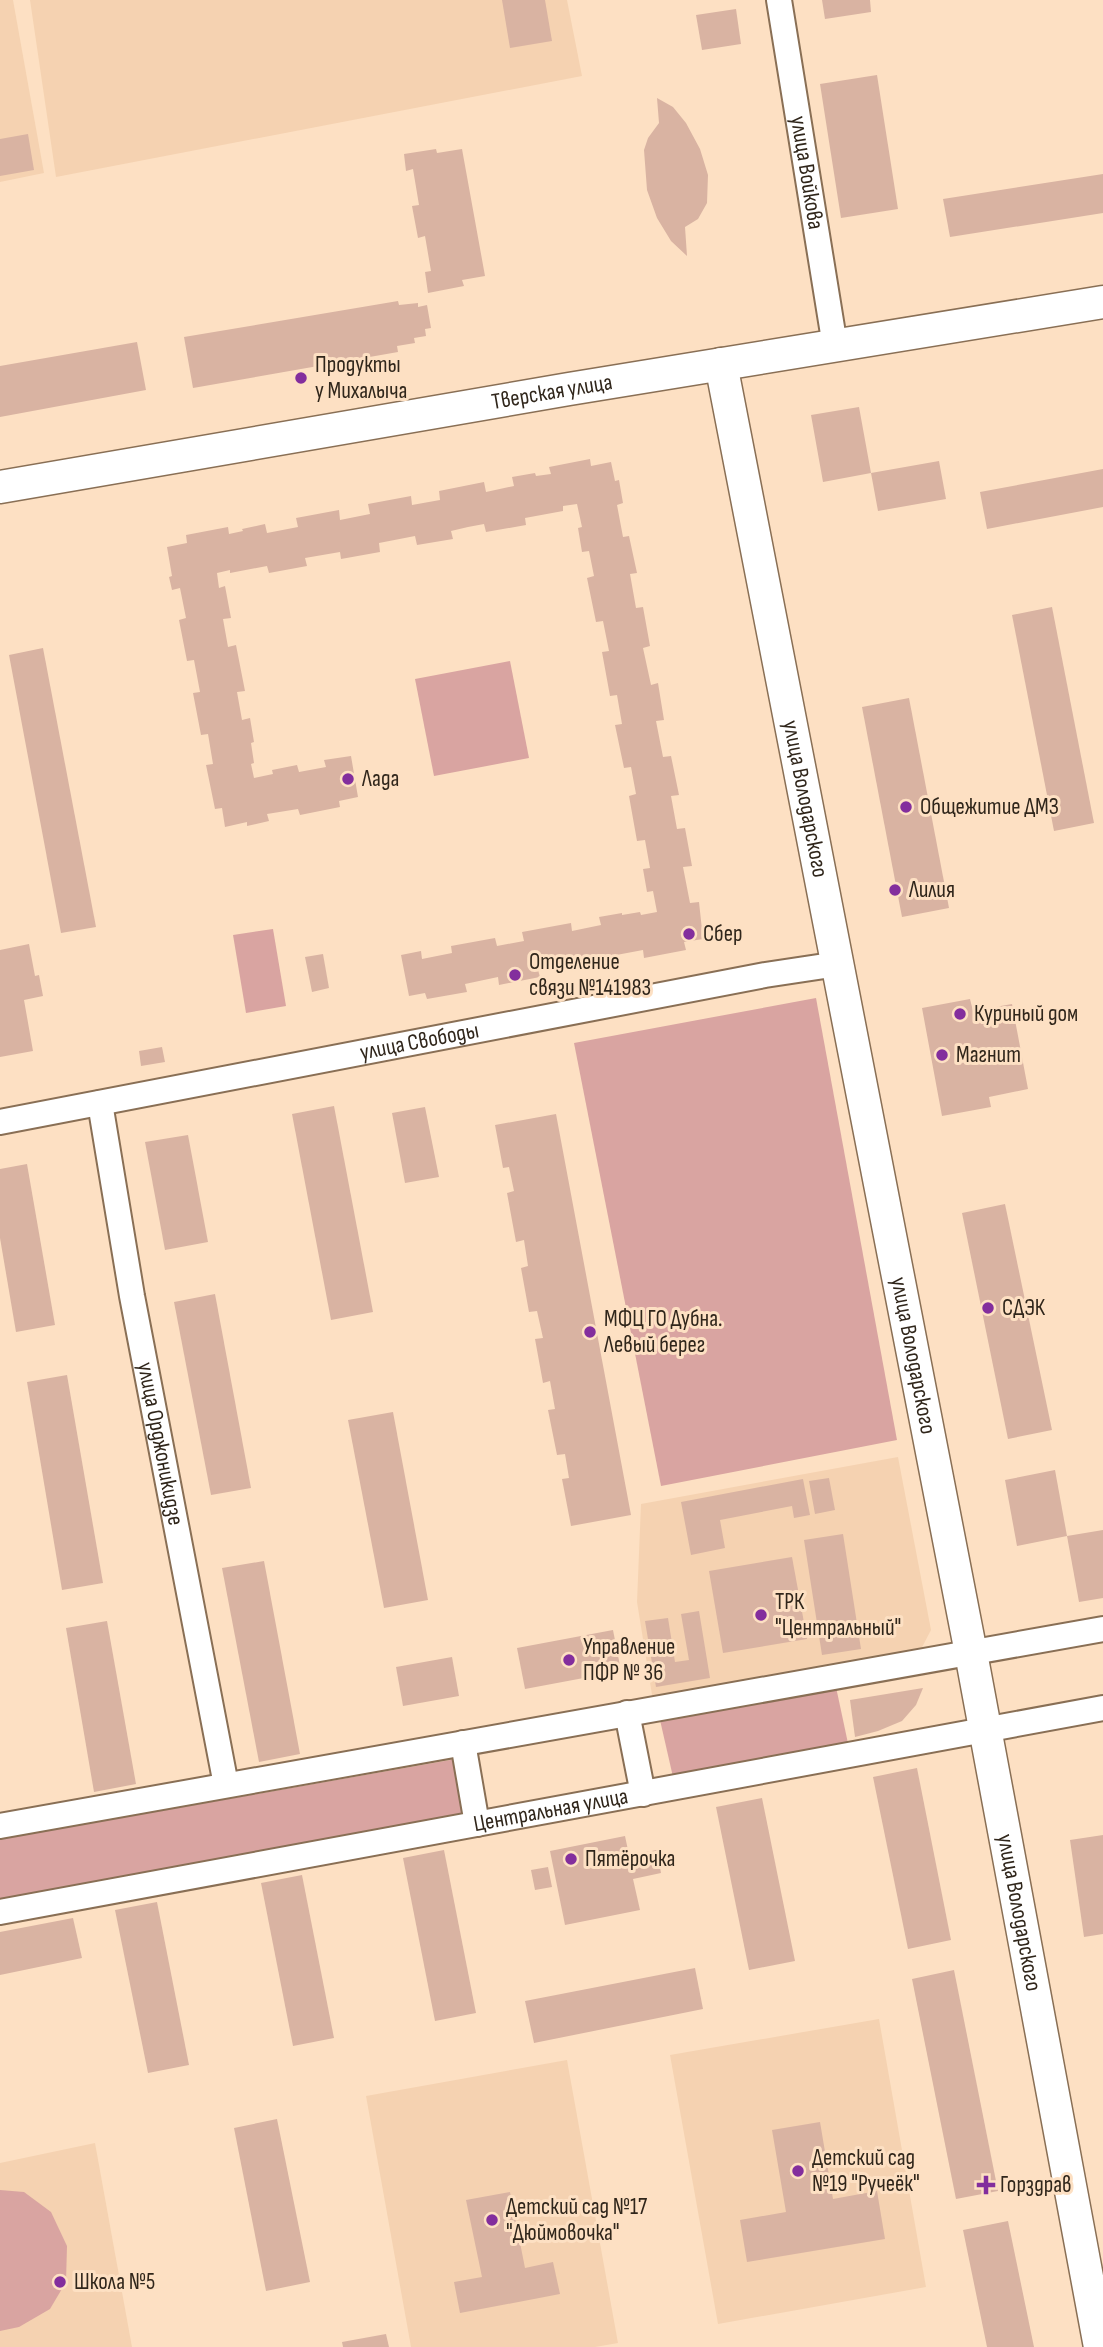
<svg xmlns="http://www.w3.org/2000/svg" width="1103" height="2347" viewBox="0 0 1103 2347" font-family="'Sofia Sans Condensed',sans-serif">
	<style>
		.built { fill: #f5d2b1 }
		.green { fill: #d9a4a1 }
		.building { fill: #d9b3a2 }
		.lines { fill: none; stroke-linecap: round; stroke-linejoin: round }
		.minor-casing { stroke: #896f55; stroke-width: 28 }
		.major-casing { stroke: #896f55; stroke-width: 35 }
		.minor { stroke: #fff; stroke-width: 24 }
		.major { stroke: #fff; stroke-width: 32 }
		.poi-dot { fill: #832e9d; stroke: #fde0c3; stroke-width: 2.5 }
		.labels { text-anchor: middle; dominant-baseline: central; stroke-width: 6; stroke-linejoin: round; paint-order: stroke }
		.street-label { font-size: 23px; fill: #30261b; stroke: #fde0c3 }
		.poi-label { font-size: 23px; fill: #30261b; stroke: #fde0c3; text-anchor: start }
	</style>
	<rect width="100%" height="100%" fill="#fde0c3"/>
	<g class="built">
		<path d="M0 0H13L44 173 0 182Z"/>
		<path d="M30 0H567L582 76 56 177Z"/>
		<path d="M898 1457 931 1630 918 1655 653 1701 637 1602 641 1504Z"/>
		<path d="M879 2019 926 2287 718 2324 670 2055Z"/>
		<path d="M567 2060 618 2343 595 2347H411L366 2096Z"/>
		<path d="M95 2143 132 2347H0V2163Z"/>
	</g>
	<g class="green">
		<path d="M510 661 529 758 434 776 415 679Z"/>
		<path d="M273 929 286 1006 246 1013 233 935Z"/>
		<path d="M816 998 897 1440 661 1486 574 1043Z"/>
		<path d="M836 1687 849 1748 673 1777 660 1720Z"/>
		<path d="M456 1759 466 1815 0 1901V1839Z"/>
		<path d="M0 2190 24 2192 51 2212 67 2246 66 2282 50 2309 19 2327 0 2331Z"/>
	</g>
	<g class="building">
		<path d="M502 0H545L552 41 510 48Z"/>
		<path d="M822 0H870L871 12 825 19Z"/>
		<path d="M736 9 741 44 702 50 696 15Z"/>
		<path d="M877 75 898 209 841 218 820 84Z"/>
		<path d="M657 98 673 107 686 123 700 149 708 175 707 203 698 219 685 227 687 256 671 241 657 218 647 190 644 150 648 138 659 123Z"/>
		<path d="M28 134 34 170 0 176V139Z"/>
		<path d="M436 149 437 153 462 149 485 276 462 280 464 286 428 293 425 272 431 271 425 236 418 238 412 206 419 205 413 169 406 171 404 154Z"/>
		<path d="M1103 174V213L950 237 943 199Z"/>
		<path d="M398 301 399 305 418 303V307L427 305 431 328 425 329 426 336 414 338 415 343 397 346 398 352 193 388 184 337Z"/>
		<path d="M137 342 146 390 0 417V366Z"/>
		<path d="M859 407 871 473 939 461 946 499 878 511 871 473 823 482 811 415Z"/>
		<path d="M590 459 591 466 611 462 615 481 619 480 623 503 617 505 623 537 629 536 637 573 630 574 636 608 643 607 650 646 643 648 651 685 658 683 664 720 656 721 663 757 671 756 679 795 671 796 677 829 685 828 692 866 683 867 690 903 699 902 703 939 684 942 686 950 644 958 643 950 611 956 613 964 572 971 570 964 538 970 540 977 499 985 498 977 465 984 467 992 427 999 425 993 409 996 401 955 421 951 422 959 452 953 451 946 495 938 497 946 524 941 522 932 571 923 572 931 601 925 599 917 622 913V915L640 912 641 915 657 912 653 891 647 892 643 869 650 868 645 840 637 841 629 796 636 794 631 767 624 768 615 725 622 724 617 695 610 696 602 652 609 651 603 621 596 622 587 578 594 576 589 551 582 552 578 528 582 527 577 504 563 506V511L525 518 526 525 486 532 484 524 468 527 451 531 453 539 417 545 415 536 379 543 380 552 341 559 340 552 305 558 307 566 269 573 267 566 230 573V570L217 573 219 588 225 586 231 618 223 619 228 647 236 645 245 691 237 692 242 720 250 718 254 742 251 743 254 763 251 764 254 778 273 774 272 770 297 765 299 772 326 767 324 760 351 756 358 797 339 801 340 807 300 815 298 809 267 814 269 821 247 826V822L225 827 222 808 215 809 206 765 213 764 208 734 201 735 193 693 200 692 194 660 187 661 179 620 186 618 180 588 172 590 169 577 172 576 167 547 187 543 186 535 228 527 229 534 243 531 242 529 265 524 267 533 298 527 296 518 339 510 340 520 370 514 368 504 411 496 412 505 440 500 439 491 484 482 486 492 514 486 512 477 535 473 536 476 551 474 549 467Z"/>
		<path d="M1103 469V507L987 529 980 492Z"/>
		<path d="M1052 607 1094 823 1054 831 1012 615Z"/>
		<path d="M43 648 96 927 61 933 9 655Z"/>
		<path d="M909 698 949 908 902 917 862 707Z"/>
		<path d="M29 944 35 976 39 975 43 996 24 1000 33 1051 0 1057V950Z"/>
		<path d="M323 954 329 988 312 992 305 957Z"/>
		<path d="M970 999 973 1011 1012 1004 1028 1089 989 1097 991 1107 942 1116 922 1008Z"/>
		<path d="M162 1047 165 1062 141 1066 139 1051Z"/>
		<path d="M334 1106 373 1312 331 1320 292 1114Z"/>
		<path d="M425 1107 439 1177 405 1183 392 1113Z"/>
		<path d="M556 1114 631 1515 571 1526 562 1479 569 1478 565 1454 557 1455 548 1410 555 1409 550 1381 543 1383 535 1339 543 1338 537 1311 529 1312 521 1268 528 1266 524 1240 516 1242 507 1193 514 1191 509 1167 503 1168 495 1125Z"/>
		<path d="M188 1135 208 1242 165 1250 145 1142Z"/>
		<path d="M27 1164 55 1325 16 1332 0 1238V1169Z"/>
		<path d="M1005 1204 1052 1430 1008 1439 962 1213Z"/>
		<path d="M215 1294 251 1488 211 1495 174 1302Z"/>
		<path d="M67 1375 103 1583 62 1590 27 1382Z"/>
		<path d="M393 1412 428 1600 384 1608 348 1420Z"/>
		<path d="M1055 1470 1067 1536 1017 1546 1005 1480Z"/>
		<path d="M829 1478 835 1510 815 1514 809 1481Z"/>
		<path d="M803 1479 810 1515 794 1518 792 1506 720 1520 725 1548 691 1555 681 1502Z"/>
		<path d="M1103 1530V1598L1079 1602 1067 1536Z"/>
		<path d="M843 1534 861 1649 822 1655 804 1540Z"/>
		<path d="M792 1557 807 1639 723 1653 709 1571Z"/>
		<path d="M264 1561 300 1754 259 1762 222 1568Z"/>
		<path d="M699 1611 710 1678 656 1687 645 1621 668 1618 675 1662 689 1660 681 1614Z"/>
		<path d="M107 1621 136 1784 94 1792 66 1628Z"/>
		<path d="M613 1630 621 1671 525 1689 517 1648Z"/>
		<path d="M452 1657 459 1696 403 1706 396 1667Z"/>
		<path d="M923 1688 916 1705 902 1721 878 1731 855 1737 850 1700Z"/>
		<path d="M917 1768 951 1940 908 1949 873 1777Z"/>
		<path d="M762 1798 795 1961 749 1970 716 1807Z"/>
		<path d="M1103 1835V1934L1084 1937 1070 1840Z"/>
		<path d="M625 1836 629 1855 657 1850 661 1873 633 1879 640 1910 565 1925 550 1851Z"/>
		<path d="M444 1850 476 2013 435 2021 403 1858Z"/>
		<path d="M548 1867 552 1887 535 1890 531 1870Z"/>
		<path d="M302 1875 334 2038 293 2046 261 1883Z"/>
		<path d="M157 1902 189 2065 148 2073 115 1910Z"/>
		<path d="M73 1918 82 1958 0 1975V1932Z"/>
		<path d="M695 1968 703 2009 534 2043 525 2001Z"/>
		<path d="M954 1970 998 2191 956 2199 912 1979Z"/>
		<path d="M277 2119 310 2282 266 2291 234 2128Z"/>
		<path d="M820 2122 833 2199 877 2191 885 2239 747 2262 740 2220 786 2212 772 2130Z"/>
		<path d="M510 2192 525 2268 553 2262 560 2294 460 2313 454 2282 482 2277 466 2200Z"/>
		<path d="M1008 2221 1034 2347H987L963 2230Z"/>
		<path d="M386 2334 389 2347H343L342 2342Z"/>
	</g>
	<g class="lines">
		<defs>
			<g id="minor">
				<path id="s1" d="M779 0 835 346"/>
				<path id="s2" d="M100 1103 132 1296 226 1785"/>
				<path id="s3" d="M0 1122 765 975 838 964"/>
				<path d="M627 1713 643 1794"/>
				<path d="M463 1743 477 1824"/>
				<path d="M0 1826 1103 1629"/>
				<path id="s4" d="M0 1912 1103 1708"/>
			</g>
			<g id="major">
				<path id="s5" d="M721 364 971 1653 1100 2347"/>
				<path id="s6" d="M0 487 569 389 1103 302"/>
			</g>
		</defs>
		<use href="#minor" class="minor-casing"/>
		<use href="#major" class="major-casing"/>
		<use href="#minor" class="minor"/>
		<use href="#major" class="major"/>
	</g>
	<g class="poi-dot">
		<circle cx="301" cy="378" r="7"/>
		<circle cx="348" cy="779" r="7"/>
		<circle cx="906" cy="807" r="7"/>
		<circle cx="895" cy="890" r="7"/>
		<circle cx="689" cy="934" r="7"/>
		<circle cx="515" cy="975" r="7"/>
		<circle cx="960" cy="1014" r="7"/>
		<circle cx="942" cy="1055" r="7"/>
		<circle cx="988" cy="1308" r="7"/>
		<circle cx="590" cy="1332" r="7"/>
		<circle cx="761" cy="1615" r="7"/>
		<circle cx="569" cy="1660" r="7"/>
		<circle cx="571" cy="1859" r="7"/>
		<circle cx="798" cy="2171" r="7"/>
		<path d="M982.5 2174.5h7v7h7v7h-7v7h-7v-7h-7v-7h7z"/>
		<circle cx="492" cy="2220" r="7"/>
		<circle cx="60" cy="2282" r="7"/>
	</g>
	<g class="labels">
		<g class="street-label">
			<text stroke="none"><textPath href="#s1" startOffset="175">улица Войкова</textPath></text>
			<text stroke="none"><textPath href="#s6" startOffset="560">Тверская улица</textPath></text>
			<text stroke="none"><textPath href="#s5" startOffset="443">улица Володарского</textPath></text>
			<text stroke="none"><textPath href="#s3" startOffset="427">улица Свободы</textPath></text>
			<text stroke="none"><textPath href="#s5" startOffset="1010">улица Володарского</textPath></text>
			<text stroke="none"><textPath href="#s2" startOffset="346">улица Орджоникидзе</textPath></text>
			<text stroke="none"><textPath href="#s4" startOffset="560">Центральная улица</textPath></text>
			<text stroke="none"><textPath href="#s5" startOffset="1577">улица Володарского</textPath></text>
		</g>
		<g class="poi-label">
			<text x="315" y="365">Продукты<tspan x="315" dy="26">у Михалыча</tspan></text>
			<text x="362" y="779">Лада</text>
			<text x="920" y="807">Общежитие ДМЗ</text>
			<text x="909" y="890">Лилия</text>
			<text x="703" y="934">Сбер</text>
			<text x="529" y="962">Отделение<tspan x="529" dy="26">связи №141983</tspan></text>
			<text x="974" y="1014">Куриный дом</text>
			<text x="956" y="1055">Магнит</text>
			<text x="1002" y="1308">СДЭК</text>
			<text x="604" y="1319">МФЦ ГО Дубна.<tspan x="604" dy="26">Левый берег</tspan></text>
			<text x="775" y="1602">ТРК<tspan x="775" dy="26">"Центральный"</tspan></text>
			<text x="583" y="1647">Управление<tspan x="583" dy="26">ПФР № 36</tspan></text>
			<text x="585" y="1859">Пятёрочка</text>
			<text x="812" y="2158">Детский сад<tspan x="812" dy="26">№19 "Ручеёк"</tspan></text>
			<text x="1000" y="2185">Горздрав</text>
			<text x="506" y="2207">Детский сад №17<tspan x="506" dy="26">"Дюймовочка"</tspan></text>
			<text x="74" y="2282">Школа №5</text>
		</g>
	</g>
</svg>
